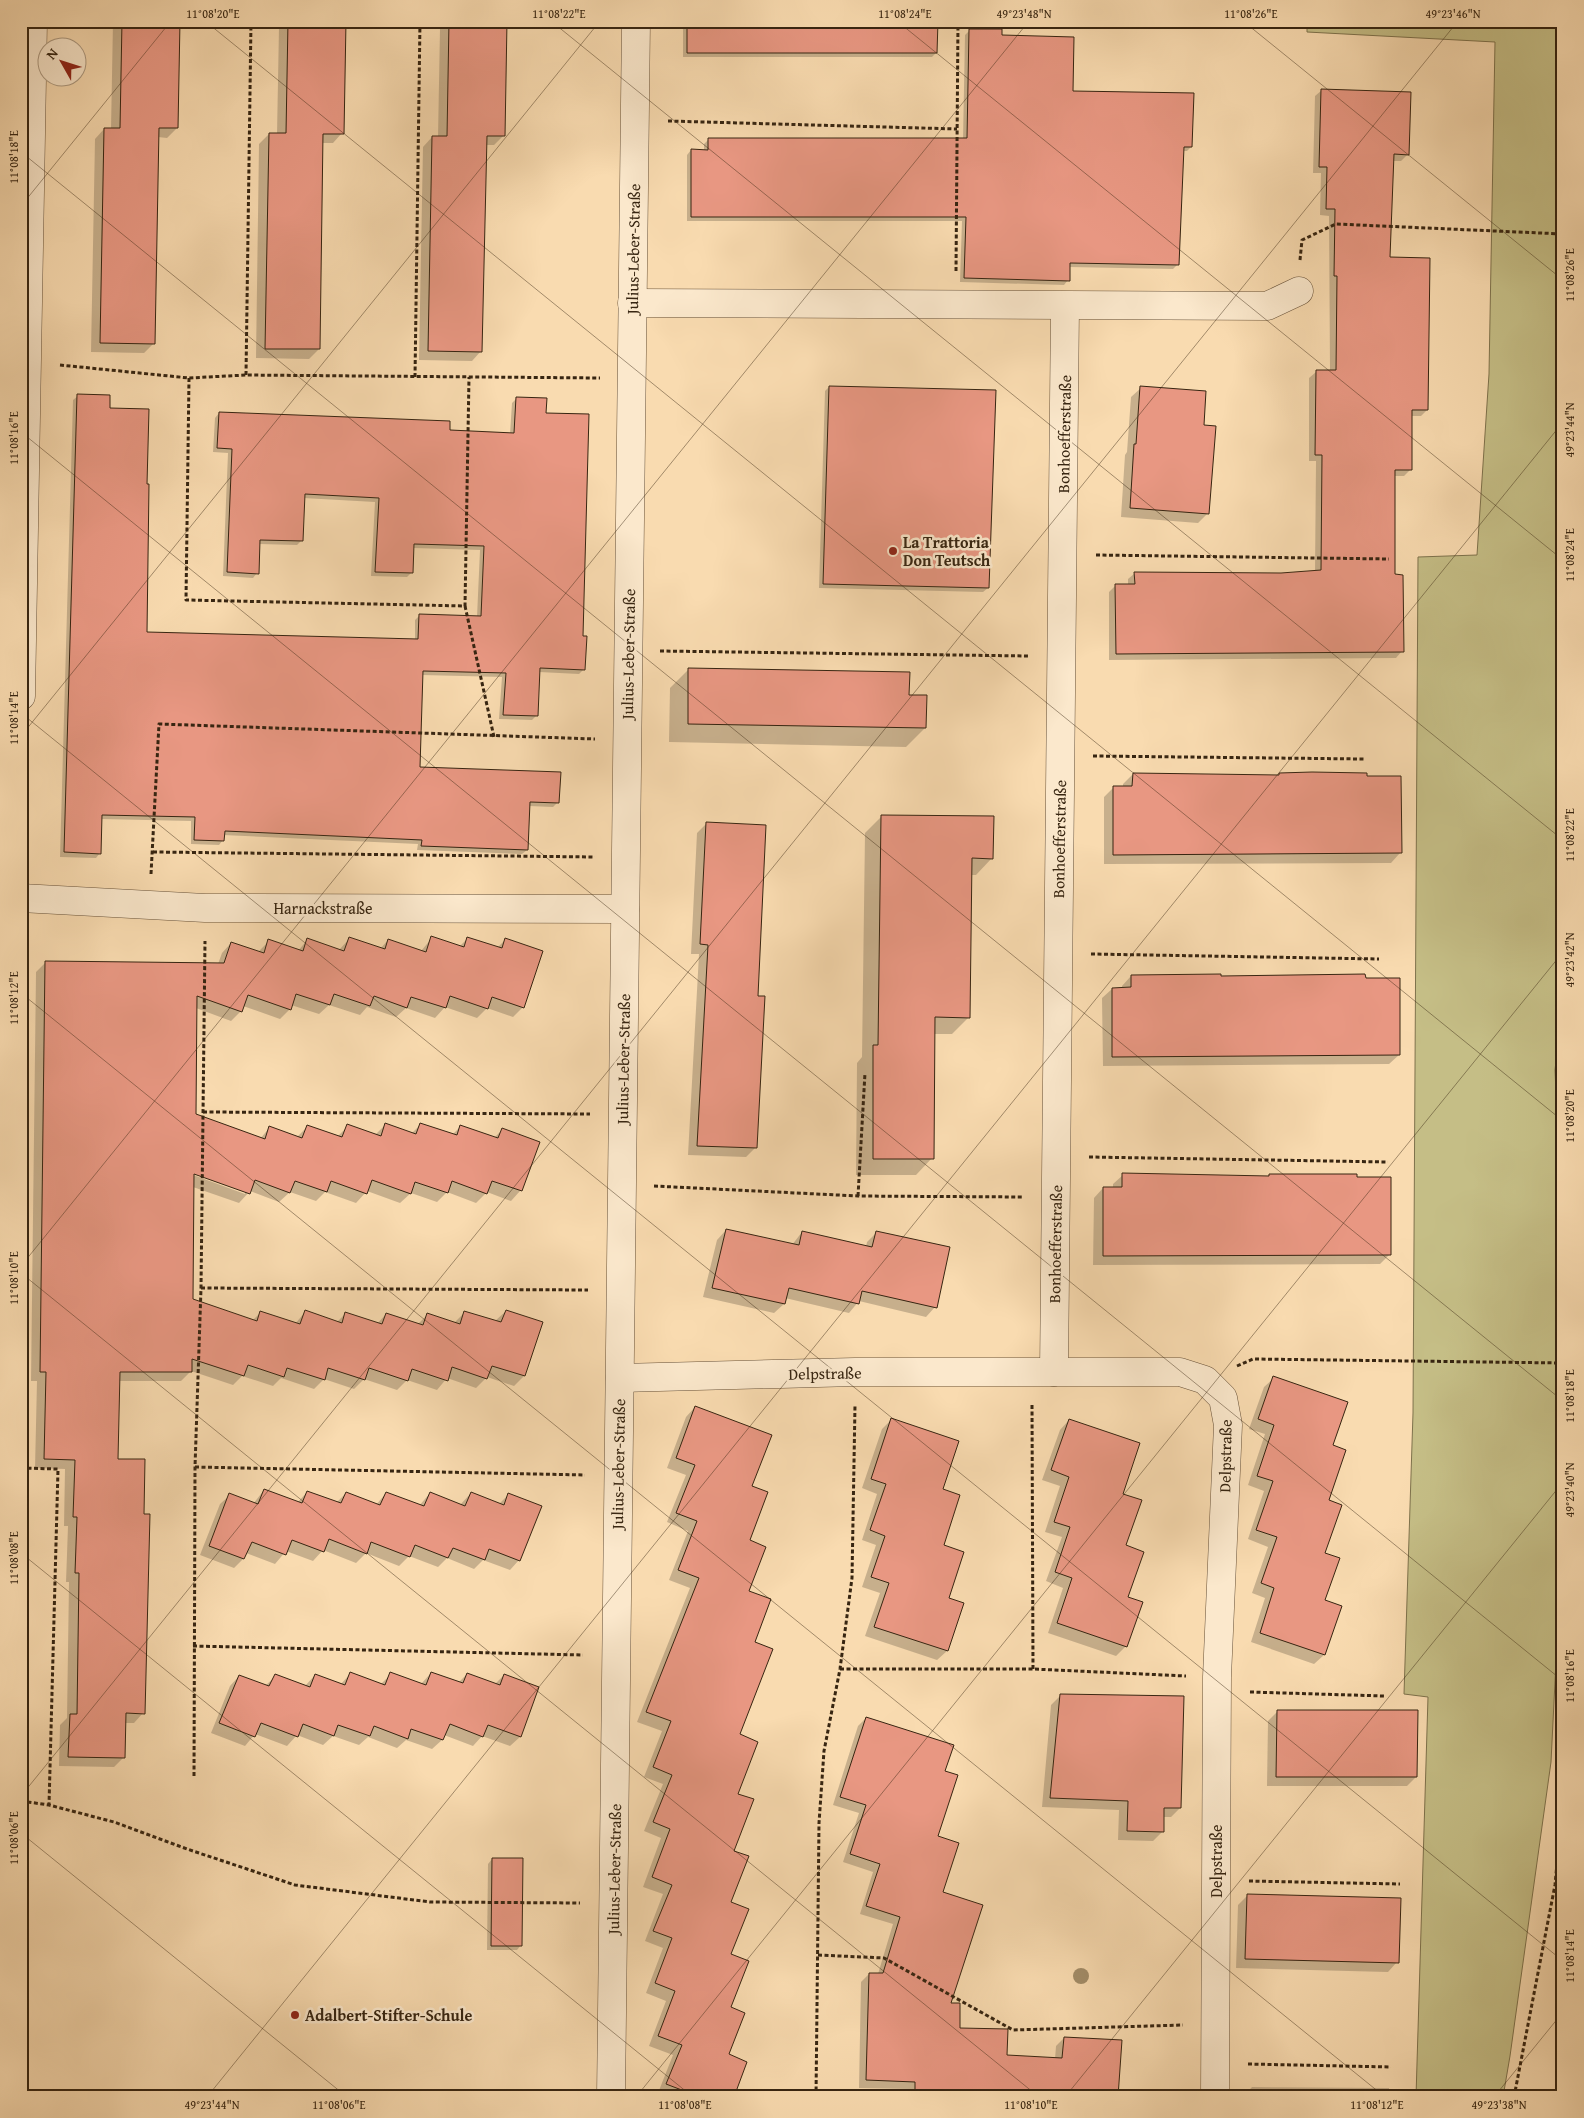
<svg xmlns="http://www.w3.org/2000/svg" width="1584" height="2118" viewBox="0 0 1584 2118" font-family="'Gentium Book Plus',serif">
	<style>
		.green { fill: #c5be86; stroke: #7e724c }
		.shadow { fill: #0003; fill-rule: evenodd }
		.building { fill: #e89782; stroke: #372511 }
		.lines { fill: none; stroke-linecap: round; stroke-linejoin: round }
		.street-casing { stroke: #685239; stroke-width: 29 }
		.path { stroke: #372511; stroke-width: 3; stroke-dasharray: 4 2.5; stroke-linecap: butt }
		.street { stroke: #fbe8cc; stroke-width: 28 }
		.tree { fill: #a28c68 }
		.ticks { fill: none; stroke: #372511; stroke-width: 1; stroke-opacity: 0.45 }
		.poi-dot { fill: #8f2418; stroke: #fbe8cc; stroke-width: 2 }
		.labels { text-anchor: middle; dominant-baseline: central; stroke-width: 5; stroke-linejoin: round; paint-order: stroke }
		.street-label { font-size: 16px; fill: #372511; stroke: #fbe8cc }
		.poi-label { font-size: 16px; font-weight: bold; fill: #372511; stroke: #fbe8cc; text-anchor: start }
		.neatline { fill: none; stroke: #372511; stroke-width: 2 }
		.ticks-label { font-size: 12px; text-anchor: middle; fill: #372511 }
	</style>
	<rect width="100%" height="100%" fill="#f9dbb0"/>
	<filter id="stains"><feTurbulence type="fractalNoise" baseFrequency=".004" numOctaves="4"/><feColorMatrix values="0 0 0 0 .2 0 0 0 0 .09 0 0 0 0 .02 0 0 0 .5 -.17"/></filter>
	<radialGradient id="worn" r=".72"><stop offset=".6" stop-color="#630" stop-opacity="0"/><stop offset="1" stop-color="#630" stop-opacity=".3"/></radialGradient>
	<path class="green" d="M1307 21H1563V998L1555 1070 1563 1257V1521L1551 1762 1510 2056 1503 2097H1416L1428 1697 1404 1694 1413 1413 1418 557 1477 555 1489 374 1495 42 1307 32Z"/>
	<g class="shadow">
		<path d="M113 21H179L177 128 167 138 158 137 154 343 144 353 91 352 95 139 104 129H111Z"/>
		<path d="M284 21H345L342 133 333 143H322L319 349 309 359 256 358 259 144 269 134H277L279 27Z"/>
		<path d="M447 21H506L504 135 494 145H485L481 351 472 361 419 360 423 147 432 137H438L440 28Z"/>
		<path d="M683 21H936V53L932 57H683Z"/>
		<path d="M970 30 1001 37 1072 92 1191 147 1187 151H1182L1178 264 1173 269 1069 267 1068 280 1064 285 960 282 962 221H687V155L691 150 704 151V144L709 139 963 140 965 35Z"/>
		<path d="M1322 90 1408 154 1401 161H1392L1388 259 1427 410 1421 416H1410V470L1404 476H1394L1393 576 1402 651 1396 658 1109 660V592L1116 585 1128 586V579L1135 573 1281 574 1315 572 1316 461H1309V378L1316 372H1330L1329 216 1320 215 1321 173H1313L1315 96Z"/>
		<path d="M829 387 988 588 983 592 819 588 825 391Z"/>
		<path d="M1141 388 1203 426 1208 513 1198 523 1121 517 1125 455 1127 452 1131 397Z"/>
		<path d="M78 396 109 409 145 485 146 633 415 640V620L420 615 477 617 480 550 413 548 412 572 407 577 371 576 375 502 303 498 302 540 297 545 259 544 257 573 253 578 223 576 228 453 213 452 215 418 219 413 510 434 512 403 517 398 545 414 581 637 584 669 579 674 539 672 536 716 532 720 499 719 502 677 422 675 419 769 558 802 553 807 529 806 527 850 522 854 417 850 418 844 223 835V840L219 845 191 844V821L101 819 100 853 96 858 60 857 73 400Z"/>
		<path d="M689 669 908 696 925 728 906 747 669 742 670 688Z"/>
		<path d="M1133 774 1278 776 1280 774 1400 853 1391 863 1104 864V797L1114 787H1123V784Z"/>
		<path d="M882 816 992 858 976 875H971L969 1017 952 1034H933L932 1158 916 1175H856L857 1063 862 1057 865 833Z"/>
		<path d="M707 823 757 997 755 1148 746 1157 688 1155 699 954H691L697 833Z"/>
		<path d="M432 938 459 947 467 939 497 948 506 939 523 1007 513 1017 487 1008 477 1018 445 1007 435 1018 406 1008 396 1017 367 1007 360 1015 329 1005 319 1014 291 1005 290 1009 280 1019 243 1006 241 1011 231 1021 196 1008 194 1115 260 1139 270 1127 297 1137 308 1126 338 1136 348 1126 376 1134 386 1124 411 1134 421 1124 452 1135 461 1126 494 1138 502 1130 538 1143 520 1191 511 1201 487 1192 476 1203 447 1192 437 1202 411 1193 400 1203 367 1191 356 1203 325 1192 316 1201 290 1192 279 1202 250 1191 239 1203 193 1187 191 1300 252 1321 261 1312 295 1324 305 1312 337 1322 345 1314 377 1324 386 1314 418 1324 428 1314 454 1323 465 1312 495 1321 506 1311 541 1322 524 1376 514 1386 487 1377 476 1388 447 1378 437 1390 407 1380 397 1390 364 1379 354 1389 324 1379 314 1389 281 1378 273 1386 242 1376 233 1385 191 1371 181 1381H119L116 1460 143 1713 134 1723H125L124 1757 114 1767 59 1766 60 1725 67 1718 69 1582H66L68 1526H64L65 1469 35 1468 37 1381H31L36 972 46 962 218 964 222 953 231 943 258 952 269 941 298 951 308 939 339 950 349 939 380 949 388 940 421 951ZM189 1171 245 1191V1194L188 1173Z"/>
		<path d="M1131 976 1399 1055 1389 1064 1103 1066 1102 998 1112 989H1122V986Z"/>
		<path d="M1123 1175 1267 1177 1269 1175 1390 1254 1380 1264 1093 1265 1094 1198 1103 1188H1113V1184Z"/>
		<path d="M726 1230 792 1245 802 1232 866 1247 867 1242 877 1232 935 1307 926 1317 859 1301 849 1313 785 1298 784 1304 774 1313 703 1297 717 1240Z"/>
		<path d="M1274 1378 1327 1501 1324 1554 1323 1601 1340 1606 1324 1655 1314 1664 1251 1642 1265 1598 1252 1593 1268 1547 1248 1539 1264 1491 1248 1485 1265 1434 1249 1429 1264 1387Z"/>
		<path d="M695 1407 750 1487 747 1592 753 1642 738 1735 729 1903 730 2008 727 2055 733 2097H666L658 2093 673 2055 649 2046 666 2001 646 1993 663 1948 645 1941 663 1894 643 1887 661 1838 644 1831 663 1784 644 1777 662 1731 637 1722 690 1588 669 1580 688 1531 667 1522 686 1475 667 1468 686 1417Z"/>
		<path d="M891 1420 941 1490 942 1546 948 1599 962 1604 947 1651 937 1660 865 1636 880 1593 862 1587 876 1545 862 1540 877 1494 862 1488 882 1429Z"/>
		<path d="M1069 1420 1122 1495 1126 1646 1116 1656 1048 1633 1063 1588 1046 1581 1062 1537 1045 1532 1060 1486 1042 1480 1060 1430Z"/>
		<path d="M264 1490 298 1502 307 1492 336 1503 346 1493 376 1505 386 1493 419 1506 430 1493 460 1505 471 1493 499 1504 508 1495 519 1560 510 1570 483 1560 474 1569 447 1558 438 1567 409 1556 399 1566 366 1553 356 1563 323 1550 313 1561 286 1551 275 1564 246 1553 243 1559 234 1568 200 1555 220 1504 230 1495 253 1504Z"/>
		<path d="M431 1673 458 1683 467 1674 495 1684 504 1675 538 1688 520 1737 510 1746 482 1736 473 1746 444 1735 442 1740 432 1749 406 1740 397 1748 368 1737 359 1745 333 1736 323 1745 297 1735 287 1746 255 1734 245 1746 211 1733 230 1686 239 1676 266 1685 276 1676 305 1686 315 1675 341 1684 350 1674 380 1685 391 1674 421 1684Z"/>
		<path d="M1061 1695 1180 1808 1171 1817H1163V1831L1153 1841 1118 1840 1119 1810 1042 1807 1051 1705Z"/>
		<path d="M1277 1712 1416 1777 1407 1786H1267L1268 1721Z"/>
		<path d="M866 1718 944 1771 936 1837 949 2004 958 2029 1006 2056 1055 2059 1056 2046 1064 2038 1117 2097H908V2089L859 2088 861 1982 869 1974H878L893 1924 860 1914 873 1872 843 1862 859 1813 833 1805 858 1726Z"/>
		<path d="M492 1859 521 1945 517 1950H487L488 1864Z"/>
		<path d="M1247 1896 1397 1962 1388 1972 1236 1968 1238 1905Z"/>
		<path d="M1252 2087 1389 2088V2097H1243Z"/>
	</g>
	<g class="building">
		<path d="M122 21H180L178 128H159L155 344 100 343 104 128H120Z"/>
		<path d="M288 21H346L344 134H323L320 349H265L269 133H286Z"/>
		<path d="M449 21H507L505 136H487L482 352 428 351 432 136H447Z"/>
		<path d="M687 21H938L937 53H687Z"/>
		<path d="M969 29H1002V35L1074 37 1073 91 1194 93 1192 147H1184L1179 265 1070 263V281L964 278 966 217H691V149L708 150V138H967Z"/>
		<path d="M1321 89 1411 92 1409 155 1394 154 1390 257 1430 258 1428 410H1412V470H1395V574L1403 575 1404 652 1116 654 1115 584H1135L1134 572 1281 573 1321 570 1322 455H1315L1316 370H1336L1337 276H1334L1335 209H1326L1327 167H1319Z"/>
		<path d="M829 386 996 390 989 588 823 584Z"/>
		<path d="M1140 386 1206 391 1204 425 1216 426 1209 514 1130 508 1134 444H1136Z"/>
		<path d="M77 394 110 395V408L149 409 147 484H149L147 632 418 639 419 614 481 616 484 546 414 544 413 573 375 572 379 498 305 494 303 541 260 540 259 574 227 572 232 449 217 448 219 412 450 421V430L514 433 516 397 547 398 546 413 589 414 583 636H587L585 670 540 668 538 716 503 715 506 673 423 671 420 767 561 772 559 803 530 802 528 850 421 846 422 840 225 831 224 841 194 840 195 817 102 815 101 854 64 852Z"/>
		<path d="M688 668 910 672 909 695H927L926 728 688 724Z"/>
		<path d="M1312 772 1367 773V776H1401L1402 853 1113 855V786H1132L1133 773 1279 775V773Z"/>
		<path d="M881 815 994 816 993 859 972 858 970 1018 935 1017 934 1159H873V1045H878Z"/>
		<path d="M706 822 766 825 758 996H765L757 1148 697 1146 708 945 700 944Z"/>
		<path d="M431 936 464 947 467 937 502 948 505 938 543 951 524 1008 492 997 488 1009 450 996 446 1008 411 997 407 1008 374 996 370 1006 334 994 330 1005 296 994 291 1010 248 995 242 1012 197 996 196 1114 265 1139 269 1126 302 1138 307 1125 342 1137 347 1124 381 1136 385 1123 416 1134 420 1123 457 1135 460 1125 498 1138 502 1128 540 1142 522 1191 492 1181 487 1194 452 1181 448 1193 415 1182 411 1194 372 1180 367 1194 331 1181 327 1192 295 1181 290 1193 255 1180 250 1194 194 1174 193 1299 257 1321 260 1311 300 1324 305 1310 342 1323 345 1312 382 1324 386 1313 423 1325 427 1313 460 1324 464 1311 501 1322 506 1310 543 1322 525 1376 492 1366 487 1379 452 1367 448 1381 412 1369 408 1381 369 1368 365 1380 328 1368 325 1380 287 1368 284 1377 248 1365 244 1376 192 1359V1372H120L118 1459H145L144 1514H150L145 1714 126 1713 125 1758 68 1757 70 1714H77L79 1573H75L77 1517H73L75 1460 44 1459 46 1372H40L45 961 224 963 231 942 264 953 268 939 303 951 307 938 344 951 349 937 385 949 388 939 426 952Z"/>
		<path d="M1221 974V976L1365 974 1366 978H1400V1055L1112 1057V988L1131 987V975Z"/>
		<path d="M1122 1173 1269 1176V1174H1357V1177H1391V1255L1103 1256V1187H1122Z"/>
		<path d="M726 1229 799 1245 802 1231 872 1247 876 1231 950 1247 937 1308 862 1291 859 1304 789 1288 785 1304 712 1288Z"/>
		<path d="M1273 1376 1348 1402 1333 1445 1346 1450 1329 1500 1342 1505 1325 1553 1340 1558 1325 1600 1342 1606 1325 1655 1260 1633 1274 1588 1261 1583 1277 1537 1256 1530 1273 1481 1257 1476 1274 1425 1258 1419Z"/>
		<path d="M695 1406 772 1435 752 1486 768 1492 750 1540 766 1547 749 1591 771 1599 755 1642 773 1649 740 1734 758 1742 738 1794 754 1799 734 1851 749 1856 731 1902 749 1909 731 1954 749 1961 731 2007 745 2013 729 2054 747 2062 734 2097H700L666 2084 682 2045 658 2036 675 1991 655 1983 672 1938 653 1931 672 1885 652 1877 670 1829 653 1822 672 1775 653 1767 671 1721 646 1712 699 1578 678 1570 697 1521 676 1513 695 1465 676 1458Z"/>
		<path d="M891 1418 959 1441 943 1489 960 1495 944 1545 964 1552 949 1598 964 1603 948 1651 874 1627 889 1583 871 1577 885 1536 870 1530 886 1484 871 1479Z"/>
		<path d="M1069 1419 1140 1443 1123 1494 1142 1500 1126 1545 1144 1552 1128 1597 1143 1602 1127 1647 1057 1623 1072 1578 1055 1572 1070 1527 1054 1522 1069 1477 1051 1470Z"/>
		<path d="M264 1489 302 1503 307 1491 341 1503 346 1492 380 1505 386 1492 424 1506 430 1492 465 1506 471 1492 504 1505 508 1493 542 1506 520 1561 489 1549 485 1560 453 1548 448 1558 415 1545 410 1557 371 1542 367 1554 329 1539 324 1552 292 1540 286 1555 252 1542 244 1559 209 1546 229 1493 258 1504Z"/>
		<path d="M350 1672 385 1685 390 1672 426 1685 431 1672 463 1683 467 1673 500 1685 504 1674 539 1687 521 1737 488 1725 483 1737 450 1724 443 1740 411 1729 408 1739 374 1726 370 1736 338 1725 334 1736 303 1724 298 1737 261 1723 255 1737 219 1723 239 1675 269 1686 275 1674 310 1687 315 1674 345 1685Z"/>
		<path d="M1060 1694 1184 1696 1181 1808H1164V1832L1127 1831 1128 1801 1050 1798Z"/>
		<path d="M1277 1710H1418L1417 1777H1276Z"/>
		<path d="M866 1717 954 1745 945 1771 958 1775 938 1836 959 1843 943 1892 983 1905 951 2003H960V2028L1008 2029 1007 2055 1062 2058 1064 2037 1122 2040 1118 2097H915V2082L866 2080 869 1973H883L900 1917 866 1906 880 1864 850 1854 866 1805 840 1797Z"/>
		<path d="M492 1858H523L522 1946H491Z"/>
		<path d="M1247 1894 1401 1898 1399 1963 1245 1959Z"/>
	</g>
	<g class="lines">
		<defs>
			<g id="street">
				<path d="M632 303 1267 306 1299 291"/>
				<path d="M21 696 33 21"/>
				<path d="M21 898 205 908 625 909"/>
				<path d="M1054 1372 1065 306"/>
				<path d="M620 1378 855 1372H1180L1205 1380 1223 1398 1228 1425 1217 1677 1215 2097"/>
				<path d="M611 2097 636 21"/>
			</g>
		</defs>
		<use href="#street" class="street-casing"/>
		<g class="path">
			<path d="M668 121 957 129"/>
			<path d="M1300 260 1302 240 1336 224 1563 234"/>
			<path d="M956 271 958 21"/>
			<path d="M60 365 189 378 246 375 600 378"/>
			<path d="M246 375 251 21"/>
			<path d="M415 377 420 21"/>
			<path d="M189 378 186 600 465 606 469 377"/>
			<path d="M1096 555 1389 559"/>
			<path d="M465 606 494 737"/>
			<path d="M660 651 1028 656"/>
			<path d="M1093 756 1364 759"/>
			<path d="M153 852 595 857"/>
			<path d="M151 874 159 724 595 739"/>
			<path d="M1091 954 1379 959"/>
			<path d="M203 1112 590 1114"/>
			<path d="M1089 1157 1388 1162"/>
			<path d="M654 1186 858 1196 1023 1197"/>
			<path d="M858 1196 865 1073"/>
			<path d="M201 1288 588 1290"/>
			<path d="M1237 1366 1253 1359 1563 1363"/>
			<path d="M1032 1405 1033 1669"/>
			<path d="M195 1467 585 1475"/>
			<path d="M21 1468 58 1469 49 1805"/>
			<path d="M193 1646 583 1655"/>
			<path d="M840 1669H1033L1186 1676"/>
			<path d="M1250 1692 1384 1696"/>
			<path d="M194 1776 195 1467 201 1288 205 941"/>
			<path d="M21 1801 49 1805 114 1822 187 1849 295 1885 430 1902 580 1903"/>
			<path d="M1249 1881 1400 1884"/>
			<path d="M818 1955 884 1958 1013 2030 1183 2025"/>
			<path d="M1248 2064 1391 2067"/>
			<path d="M816 2097 819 1823 824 1751 840 1669 852 1578 855 1405"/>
			<path d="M1514 2097 1555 1885 1563 1799"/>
		</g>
		<use href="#street" class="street"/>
	</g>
	<circle class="tree" cx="1081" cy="1976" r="8"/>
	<path class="ticks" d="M205 21 1563 1121M551 21 1563 840M897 21 1563 560M1243 21 1563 280M21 152 1563 1401M21 206 171 21M21 432 1563 1681M21 713 1563 1961M21 736 600 21M21 993 1385 2097M21 1266 1029 21M21 1273 1039 2097M21 1553 693 2097M21 1796 1458 21M21 1833 347 2097M207 2097 1563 422M636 2097 1563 952M1065 2097 1563 1482M1494 2097 1563 2012"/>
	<g class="poi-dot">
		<circle cx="893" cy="551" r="5"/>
		<circle cx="295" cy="2015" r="5"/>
	</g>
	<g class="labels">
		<g class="street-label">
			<text transform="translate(633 249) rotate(-89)">Julius-Leber-Straße</text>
			<text transform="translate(1064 434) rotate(-89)">Bonhoefferstraße</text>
			<text transform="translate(628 654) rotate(-89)">Julius-Leber-Straße</text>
			<text transform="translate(1059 839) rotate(-89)">Bonhoefferstraße</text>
			<text x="323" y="908">Harnackstraße</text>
			<text transform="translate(623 1059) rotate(-89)">Julius-Leber-Straße</text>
			<text transform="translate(1055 1244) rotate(-89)">Bonhoefferstraße</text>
			<text transform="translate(825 1373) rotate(-1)">Delpstraße</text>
			<text transform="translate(1225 1456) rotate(-89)">Delpstraße</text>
			<text transform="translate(618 1464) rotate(-89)">Julius-Leber-Straße</text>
			<text transform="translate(1216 1861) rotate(-90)">Delpstraße</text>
			<text transform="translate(614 1869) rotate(-89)">Julius-Leber-Straße</text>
		</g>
		<g class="poi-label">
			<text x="903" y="542">La Trattoria<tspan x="903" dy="18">Don Teutsch</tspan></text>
			<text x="305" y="2015">Adalbert-Stifter-Schule</text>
		</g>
	</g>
	<rect width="1584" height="2118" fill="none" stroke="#f9dbb0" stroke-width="55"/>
	<g transform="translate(62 62) rotate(309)"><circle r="24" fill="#fbe8cc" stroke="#ad9a81"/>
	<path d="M0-4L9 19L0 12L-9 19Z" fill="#8f2418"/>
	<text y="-8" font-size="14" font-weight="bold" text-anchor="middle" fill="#372511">N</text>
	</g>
	<rect x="28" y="28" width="1528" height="2062" class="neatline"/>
	<g class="ticks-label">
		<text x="213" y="18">11°08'20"E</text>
		<text x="559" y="18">11°08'22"E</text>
		<text x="905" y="18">11°08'24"E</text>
		<text x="1024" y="18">49°23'48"N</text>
		<text x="1251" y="18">11°08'26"E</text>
		<text x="1453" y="18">49°23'46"N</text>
		<text transform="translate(14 157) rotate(-90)" y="4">11°08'18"E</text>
		<text transform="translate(1570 275) rotate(-90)" y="4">11°08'26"E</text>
		<text transform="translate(1570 430) rotate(-90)" y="4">49°23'44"N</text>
		<text transform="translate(14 438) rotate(-90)" y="4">11°08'16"E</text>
		<text transform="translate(1570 555) rotate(-90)" y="4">11°08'24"E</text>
		<text transform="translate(14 718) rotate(-90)" y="4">11°08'14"E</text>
		<text transform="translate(1570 835) rotate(-90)" y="4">11°08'22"E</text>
		<text transform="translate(1570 960) rotate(-90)" y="4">49°23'42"N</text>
		<text transform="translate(14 998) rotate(-90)" y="4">11°08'12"E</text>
		<text transform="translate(1570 1116) rotate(-90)" y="4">11°08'20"E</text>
		<text transform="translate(14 1278) rotate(-90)" y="4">11°08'10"E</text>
		<text transform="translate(1570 1396) rotate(-90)" y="4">11°08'18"E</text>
		<text transform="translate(1570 1490) rotate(-90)" y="4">49°23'40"N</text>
		<text transform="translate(14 1558) rotate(-90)" y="4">11°08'08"E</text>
		<text transform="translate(1570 1676) rotate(-90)" y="4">11°08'16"E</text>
		<text transform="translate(14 1838) rotate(-90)" y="4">11°08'06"E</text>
		<text transform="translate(1570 1956) rotate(-90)" y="4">11°08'14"E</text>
		<text x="212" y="2109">49°23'44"N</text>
		<text x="339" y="2109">11°08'06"E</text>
		<text x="685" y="2109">11°08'08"E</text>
		<text x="1031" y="2109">11°08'10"E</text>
		<text x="1377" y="2109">11°08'12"E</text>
		<text x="1499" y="2109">49°23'38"N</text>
	</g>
	<rect width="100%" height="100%" filter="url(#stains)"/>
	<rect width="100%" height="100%" fill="url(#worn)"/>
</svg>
